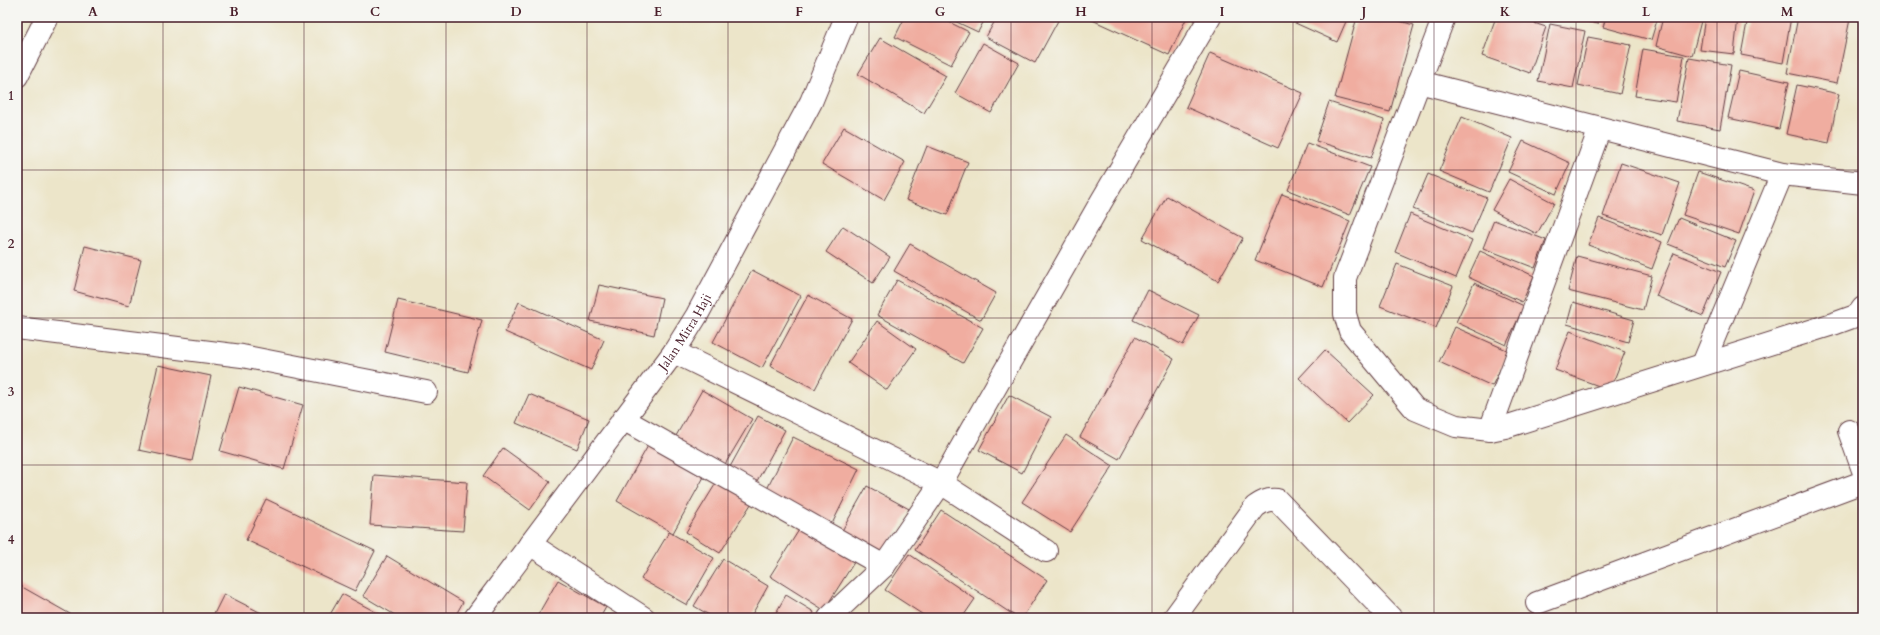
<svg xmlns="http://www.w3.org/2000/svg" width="1880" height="635" viewBox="0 0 1880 635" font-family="Cardo,serif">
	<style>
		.building { fill: #f0ada0 }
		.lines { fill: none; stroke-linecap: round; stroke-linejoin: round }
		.minor-casing { stroke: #623d43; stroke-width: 24 }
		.minor { stroke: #fff; stroke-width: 22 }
		.grid { fill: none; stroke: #4a1f2b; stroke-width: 1; stroke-opacity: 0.55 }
		.labels { text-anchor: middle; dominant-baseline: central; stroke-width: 4; stroke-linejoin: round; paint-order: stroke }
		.street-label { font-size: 13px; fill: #4a1f2b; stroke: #f6f6f2 }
		.neatline { fill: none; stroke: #4a1f2b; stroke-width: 1.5 }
		.grid-label { font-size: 13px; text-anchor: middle; font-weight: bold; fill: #4a1f2b }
	</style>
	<rect width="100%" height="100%" fill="#f6f6f2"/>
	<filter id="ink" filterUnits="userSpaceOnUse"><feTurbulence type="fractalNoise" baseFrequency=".025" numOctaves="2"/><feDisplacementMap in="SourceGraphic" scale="8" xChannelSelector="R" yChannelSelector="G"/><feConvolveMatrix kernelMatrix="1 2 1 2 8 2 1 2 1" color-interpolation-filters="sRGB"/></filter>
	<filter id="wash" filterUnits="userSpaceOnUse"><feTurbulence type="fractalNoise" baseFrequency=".012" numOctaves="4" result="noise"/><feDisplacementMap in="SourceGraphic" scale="16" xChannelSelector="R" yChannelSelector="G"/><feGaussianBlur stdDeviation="0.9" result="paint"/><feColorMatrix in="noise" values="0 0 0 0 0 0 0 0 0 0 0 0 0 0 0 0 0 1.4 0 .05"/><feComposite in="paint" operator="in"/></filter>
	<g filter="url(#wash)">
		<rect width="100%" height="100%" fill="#ece5c9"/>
		<g id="blocks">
			<g class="building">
				<path d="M905 17H939L969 32 951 65 895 37Z"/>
				<path d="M946 17H986L978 32Z"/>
				<path d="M997 17H1060L1035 63 986 37Z"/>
				<path d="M1091 17H1187L1169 55 1090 19Z"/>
				<path d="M1282 17H1348L1337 42Z"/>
				<path d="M1357 17H1385L1414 25 1390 112 1335 98Z"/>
				<path d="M1496 17H1516L1546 27 1530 73 1482 56Z"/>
				<path d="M1569 17H1600L1598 24Z"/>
				<path d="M1606 17H1658L1651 40 1603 27Z"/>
				<path d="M1663 17H1702L1692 56 1656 46Z"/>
				<path d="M1705 17H1738L1734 54 1700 50Z"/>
				<path d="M1748 17H1791L1783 63 1741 55Z"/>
				<path d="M1798 17H1838L1850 19 1837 83 1787 73Z"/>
				<path d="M1550 24 1585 31 1573 88 1538 81Z"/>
				<path d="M1588 37 1631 45 1620 94 1578 85Z"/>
				<path d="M880 38 946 76 924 113 858 74Z"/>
				<path d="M983 43 1019 63 991 113 955 93Z"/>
				<path d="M1643 49 1684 56 1676 102 1635 96Z"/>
				<path d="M1210 53 1303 93 1278 148 1186 107Z"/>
				<path d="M1689 58 1731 65 1720 129 1677 121Z"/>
				<path d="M1739 71 1789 82 1779 129 1728 118Z"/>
				<path d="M1797 85 1839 94 1829 143 1786 134Z"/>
				<path d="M1329 102 1384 120 1371 158 1316 141Z"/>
				<path d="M1462 117 1512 138 1489 192 1439 171Z"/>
				<path d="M844 127 905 162 884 200 822 164Z"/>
				<path d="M1523 141 1570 163 1556 194 1508 172Z"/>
				<path d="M1307 143 1370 167 1350 215 1288 190Z"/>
				<path d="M927 146 968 162 947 215 906 200Z"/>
				<path d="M1621 163 1680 183 1662 235 1603 216Z"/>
				<path d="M1698 172 1754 191 1739 234 1683 215Z"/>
				<path d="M1428 174 1487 198 1472 233 1413 209Z"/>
				<path d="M1509 179 1554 203 1537 234 1492 210Z"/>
				<path d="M1282 194 1350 221 1323 287 1255 260Z"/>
				<path d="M1167 196 1243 238 1218 281 1142 239Z"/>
				<path d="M1410 214 1472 240 1456 278 1395 252Z"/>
				<path d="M1599 218 1662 242 1652 269 1588 245Z"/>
				<path d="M1679 218 1736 241 1725 267 1668 244Z"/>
				<path d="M1494 220 1546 240 1535 268 1483 248Z"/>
				<path d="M843 226 890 257 873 283 826 252Z"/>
				<path d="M910 244 996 293 981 320 894 271Z"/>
				<path d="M85 246 141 260 129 306 74 291Z"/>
				<path d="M1480 251 1534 276 1522 302 1468 277Z"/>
				<path d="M1674 253 1721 272 1703 316 1656 296Z"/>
				<path d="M1577 256 1652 276 1643 310 1568 291Z"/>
				<path d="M1397 264 1453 286 1436 328 1380 306Z"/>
				<path d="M752 270 801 296 762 368 713 342Z"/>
				<path d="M897 280 983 328 963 363 877 315Z"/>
				<path d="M1474 283 1524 306 1506 345 1456 322Z"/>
				<path d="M599 285 662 298 654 335 590 321Z"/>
				<path d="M1148 290 1199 315 1183 345 1133 320Z"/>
				<path d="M808 295 852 319 815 389 770 366Z"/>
				<path d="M398 300 482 320 468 372 385 352Z"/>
				<path d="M519 302 604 340 591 370 505 332Z"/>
				<path d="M1573 302 1634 320 1628 342 1567 324Z"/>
				<path d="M877 321 916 349 887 390 848 363Z"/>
				<path d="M1455 327 1509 351 1492 386 1439 362Z"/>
				<path d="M1570 331 1625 352 1610 390 1555 370Z"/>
				<path d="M1135 337 1174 359 1119 459 1080 437Z"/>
				<path d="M1325 350 1374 395 1347 423 1299 378Z"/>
				<path d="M158 365 211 376 192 461 139 450Z"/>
				<path d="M239 387 303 405 284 469 220 451Z"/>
				<path d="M702 390 752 419 721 471 672 443Z"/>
				<path d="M529 394 589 419 577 449 516 423Z"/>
				<path d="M1009 395 1051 417 1022 473 979 450Z"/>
				<path d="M758 416 785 430 752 490 725 476Z"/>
				<path d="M1066 435 1113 466 1070 532 1022 502Z"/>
				<path d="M793 437 859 469 830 528 764 495Z"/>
				<path d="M649 444 705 475 673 533 617 501Z"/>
				<path d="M503 448 550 482 530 510 483 476Z"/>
				<path d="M374 475 467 482 463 531 370 525Z"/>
				<path d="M718 480 753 501 720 553 686 532Z"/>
				<path d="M867 486 909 509 881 560 839 536Z"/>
				<path d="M266 499 375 551 355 591 246 540Z"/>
				<path d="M941 510 1047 580 1022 618H1018L915 550Z"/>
				<path d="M804 522 858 556 824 610 770 576Z"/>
				<path d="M669 532 714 558 687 605 641 579Z"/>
				<path d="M909 554 975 599 962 618H928L885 590Z"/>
				<path d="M387 556 463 602 454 618H400L363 596Z"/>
				<path d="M723 559 768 586 750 618H714L694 606Z"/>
				<path d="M558 580 606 607 600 618H536Z"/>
				<path d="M17 584 77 618H17Z"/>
				<path d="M224 594 271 618H212Z"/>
				<path d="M342 594 387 618H328Z"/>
				<path d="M786 595 814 612 811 618H773Z"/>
			</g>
		</g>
	</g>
	<g filter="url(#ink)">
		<use href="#blocks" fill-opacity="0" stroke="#623d43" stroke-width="1"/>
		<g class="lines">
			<defs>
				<g id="minor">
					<path d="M1444 17 1345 278V314L1350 331 1415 409 1456 426 1490 430 1505 427 1836 323 1858 315 1863 308"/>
					<path d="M17 76 47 17"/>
					<path d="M1419 82 1782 174 1863 183"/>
					<path d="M17 328 242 356 426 392"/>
					<path d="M674 352 941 483 1046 551"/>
					<path d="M1703 364 1782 174"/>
					<path d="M623 419 884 566"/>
					<path d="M1490 430 1600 128"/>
					<path d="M1849 431 1863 470"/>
					<path d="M530 544 644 618"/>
					<path d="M1537 603 1863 482"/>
					<path id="s1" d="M475 618 674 352 697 315 811 102 846 17"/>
					<path d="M829 618 884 566 941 483 1101 202 1210 17"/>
					<path d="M1174 618 1255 507C1262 502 1267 499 1277 500L1391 618"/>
				</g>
			</defs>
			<use href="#minor" class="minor-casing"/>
			<use href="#minor" class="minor"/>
		</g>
	</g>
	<path class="grid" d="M163 17V618M304 17V618M446 17V618M587 17V618M728 17V618M869 17V618M1011 17V618M1152 17V618M1293 17V618M1434 17V618M1576 17V618M1717 17V618M17 170H1863M17 318H1863M17 465H1863"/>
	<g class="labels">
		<g class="street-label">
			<text stroke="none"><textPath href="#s1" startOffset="355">Jalan Mitra Haji</textPath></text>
		</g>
	</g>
	<rect width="1880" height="635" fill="none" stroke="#f6f6f2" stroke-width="44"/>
	<rect x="22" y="22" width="1836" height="591" class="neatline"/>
	<g class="grid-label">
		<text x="93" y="16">A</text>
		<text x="234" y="16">B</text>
		<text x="375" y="16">C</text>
		<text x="516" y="16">D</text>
		<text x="658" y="16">E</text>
		<text x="799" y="16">F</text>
		<text x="940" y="16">G</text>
		<text x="1081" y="16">H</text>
		<text x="1222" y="16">I</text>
		<text x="1364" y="16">J</text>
		<text x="1505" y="16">K</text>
		<text x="1646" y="16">L</text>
		<text x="1787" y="16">M</text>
		<text x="11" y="100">1</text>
		<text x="11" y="248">2</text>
		<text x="11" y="396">3</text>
		<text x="11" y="544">4</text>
	</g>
</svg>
